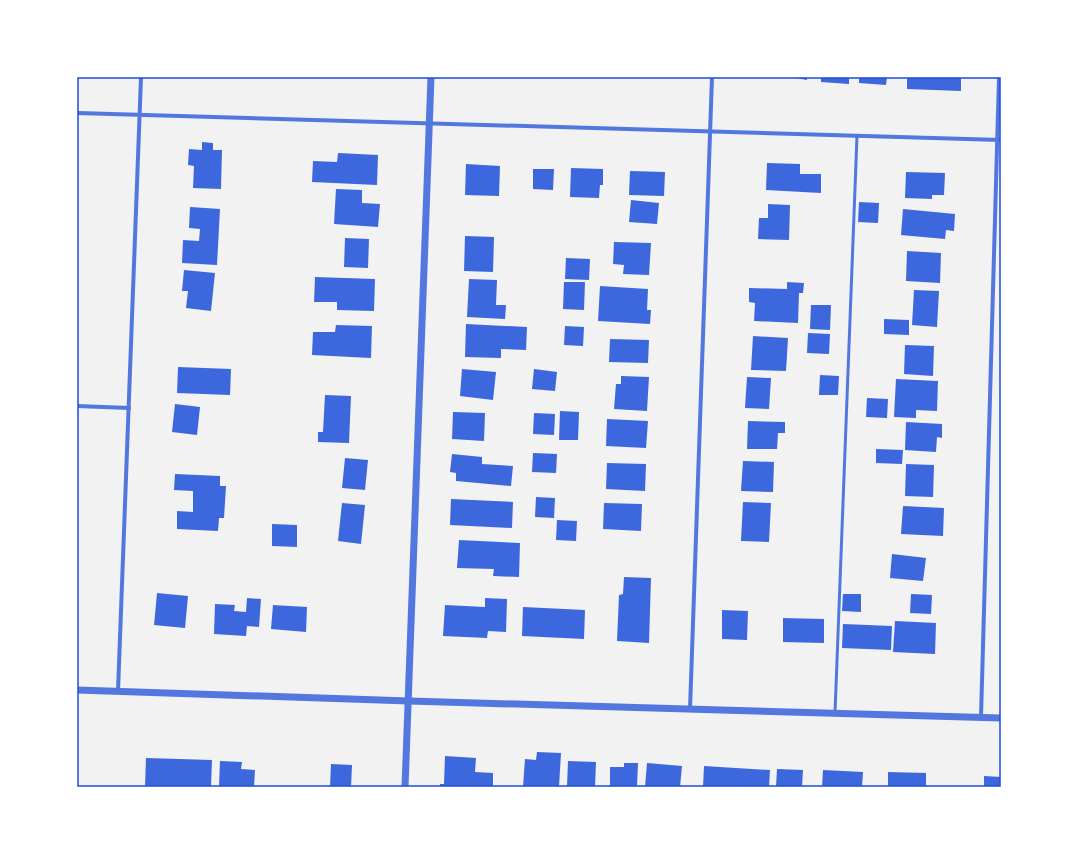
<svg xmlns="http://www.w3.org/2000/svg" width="1078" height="864" viewBox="0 0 1078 864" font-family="'PT Sans Narrow',sans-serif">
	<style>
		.building { fill: #3d67dc }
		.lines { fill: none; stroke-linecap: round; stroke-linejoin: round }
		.service { stroke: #5277de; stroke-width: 3 }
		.minor { stroke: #5277de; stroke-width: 4 }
		.tertiary { stroke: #5277de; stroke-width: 7 }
		.neatline { fill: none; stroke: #1d4ed8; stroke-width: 1.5 }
	</style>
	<rect width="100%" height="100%" fill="#f2f2f2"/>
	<g class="building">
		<path d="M790 77H807V80Z"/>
		<path d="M821 77H849V84L821 82Z"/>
		<path d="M859 77H887L886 85 859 83Z"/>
		<path d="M907 77H961V91L907 89Z"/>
		<path d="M202 142 213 143V150H222L221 189 193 188 194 166 188 165 189 149 202 150Z"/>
		<path d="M338 153 378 155 377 185 312 182 313 161 337 162Z"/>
		<path d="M767 163 800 164V174H821V193L766 190Z"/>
		<path d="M466 164 500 166 499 196 465 195Z"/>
		<path d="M571 168 603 169V185H600L599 198 570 197Z"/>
		<path d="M533 169H554L553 190 533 189Z"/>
		<path d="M630 171 665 172 664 196 629 195Z"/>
		<path d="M906 172 945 173 944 195H932V199L905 198Z"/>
		<path d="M336 189 362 190V203L380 204 378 227 334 224Z"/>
		<path d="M631 200 659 203 657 224 629 222Z"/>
		<path d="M859 202 879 203 878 223 858 222Z"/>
		<path d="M768 204 790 205 789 240 758 239 759 218H768Z"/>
		<path d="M190 207 220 209 217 265 182 263 183 240 199 241 200 229 189 228Z"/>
		<path d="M903 209 955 214 954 231 946 230 945 239 901 235Z"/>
		<path d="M465 236 494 237 493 272 464 271Z"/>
		<path d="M345 238 369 239 368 268 344 267Z"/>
		<path d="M614 242 651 243 649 275 623 274 624 265 613 264Z"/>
		<path d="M907 251 941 253 940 283 906 281Z"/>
		<path d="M566 258 590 259 589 280 565 279Z"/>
		<path d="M184 270 215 273 211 311 186 308 188 291H182Z"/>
		<path d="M315 277 375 279 374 311 337 310V302H314Z"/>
		<path d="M469 279 497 280 496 305H506L505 319 467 317Z"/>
		<path d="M564 282H585L584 310 563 309Z"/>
		<path d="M787 282 804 283 803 293H799L798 323 754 321 755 303 749 302V288L787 289Z"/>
		<path d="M600 286 648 289 647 310H651L650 324 598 321Z"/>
		<path d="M914 290 939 291 937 327 912 325Z"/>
		<path d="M811 305H831L830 330 810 329Z"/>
		<path d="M884 319 909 320V335L884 334Z"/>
		<path d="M466 324 527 327 526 350 501 349V358L465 357Z"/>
		<path d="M336 325 372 326 371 358 312 355 313 332H335Z"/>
		<path d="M565 326 584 327 583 346 564 345Z"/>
		<path d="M808 333 830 334 829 354 807 353Z"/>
		<path d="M753 336 788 338 786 371 751 370Z"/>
		<path d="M610 339 649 340 648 363 609 362Z"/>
		<path d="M905 345 934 346 933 376 904 374Z"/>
		<path d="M178 367 231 369 230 395 177 393Z"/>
		<path d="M462 369 496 372 493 400 460 396Z"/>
		<path d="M534 369 557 372 555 391 532 389Z"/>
		<path d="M820 375 839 376 838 395H819Z"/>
		<path d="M621 376 649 377 647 411 614 409 616 384H621Z"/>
		<path d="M747 377 771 378 769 409 745 408Z"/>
		<path d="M896 379 938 381 937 411 916 410V418L894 417Z"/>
		<path d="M325 395 351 396 349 443 318 442V432H323Z"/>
		<path d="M867 398 888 399 887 418 866 417Z"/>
		<path d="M175 404 200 407 197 435 172 432Z"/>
		<path d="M560 411 579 412 578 440H559Z"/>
		<path d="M453 412 485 413 484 441 452 439Z"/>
		<path d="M534 413 555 414 554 435 533 434Z"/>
		<path d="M607 419 648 421 646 448 606 446Z"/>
		<path d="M748 421 785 422V433H778L777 449H747Z"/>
		<path d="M906 422 942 424V438L937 437 936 452 905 450Z"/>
		<path d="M876 449 903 450 902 464 876 463Z"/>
		<path d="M533 453 557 454 556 473 532 472Z"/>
		<path d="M452 454 482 457V464L513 466 511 486 456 481V473L450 472Z"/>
		<path d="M345 458 368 460 365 490 342 488Z"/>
		<path d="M743 461 774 462 773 492 741 491Z"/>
		<path d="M607 463 646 464 645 491 606 489Z"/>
		<path d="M906 464 934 465 933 497 905 496Z"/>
		<path d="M175 474 220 476V486H226L224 518H219L218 531 177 529V511L193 512V491L174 490Z"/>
		<path d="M536 497 555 498 554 518 535 517Z"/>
		<path d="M451 499 513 502 512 528 450 525Z"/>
		<path d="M743 502 771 503 769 542 741 541Z"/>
		<path d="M342 503 365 505 361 544 338 541Z"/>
		<path d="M604 503 642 504 641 531 603 529Z"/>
		<path d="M903 506 944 508 943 536 901 534Z"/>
		<path d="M557 520 577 521 576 541 556 540Z"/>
		<path d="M272 524 297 525V547L272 546Z"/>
		<path d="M459 540 520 543 519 577 493 576 494 569 457 568Z"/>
		<path d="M892 554 926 558 923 581 890 578Z"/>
		<path d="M624 577 651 578 649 643 617 641 619 595 623 594Z"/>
		<path d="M157 593 188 596 185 628 154 625Z"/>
		<path d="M843 594H861V612L842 611Z"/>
		<path d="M911 594 932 595 931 614 910 613Z"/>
		<path d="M247 598 261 599 259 627 247 626 246 636 214 634 215 604 235 605 234 611 246 612Z"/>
		<path d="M485 598 507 599 506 632 488 631 487 638 443 636 445 605 485 607Z"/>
		<path d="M273 605 307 607 306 632 271 629Z"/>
		<path d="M523 607 585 610 584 639 522 636Z"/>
		<path d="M722 610 748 611 747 640 722 639Z"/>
		<path d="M783 618 824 619V643L783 642Z"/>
		<path d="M895 621 936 623 935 654 893 652Z"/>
		<path d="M843 624 892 626 891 650 842 648Z"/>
		<path d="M537 752 561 753 559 787H523L525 759 536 760Z"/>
		<path d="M445 756 476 758 475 772 493 773V787H440V784H444Z"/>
		<path d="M146 758 212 760 211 787H145Z"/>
		<path d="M220 761 242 762 241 769 255 770 254 787H219Z"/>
		<path d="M568 761 596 762 595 787H567Z"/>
		<path d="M624 763H638L637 787H610V767H624Z"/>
		<path d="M647 763 682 766 680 787H645Z"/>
		<path d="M331 764 352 765 351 787H330Z"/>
		<path d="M704 766 770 770 769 787H703Z"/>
		<path d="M777 769 803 770 802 787H776Z"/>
		<path d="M823 770 863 772 862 787H822Z"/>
		<path d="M888 772 926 773V787H888Z"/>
		<path d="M984 776 1001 777V787H984Z"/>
	</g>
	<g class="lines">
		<path class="service" d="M835 713 857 136"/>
		<g class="minor">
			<path d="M77 113 1001 140"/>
			<path d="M77 406 129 408"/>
			<path d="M118 691 141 77"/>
			<path d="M690 709 712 77"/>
			<path d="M981 717 999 77"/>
		</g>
		<g class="tertiary">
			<path d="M77 690 409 701 1001 718"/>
			<path d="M405 787 431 77"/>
		</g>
	</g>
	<rect width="1078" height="864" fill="none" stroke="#ffffff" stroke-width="156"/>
	<rect x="78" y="78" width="922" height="708" class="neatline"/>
</svg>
